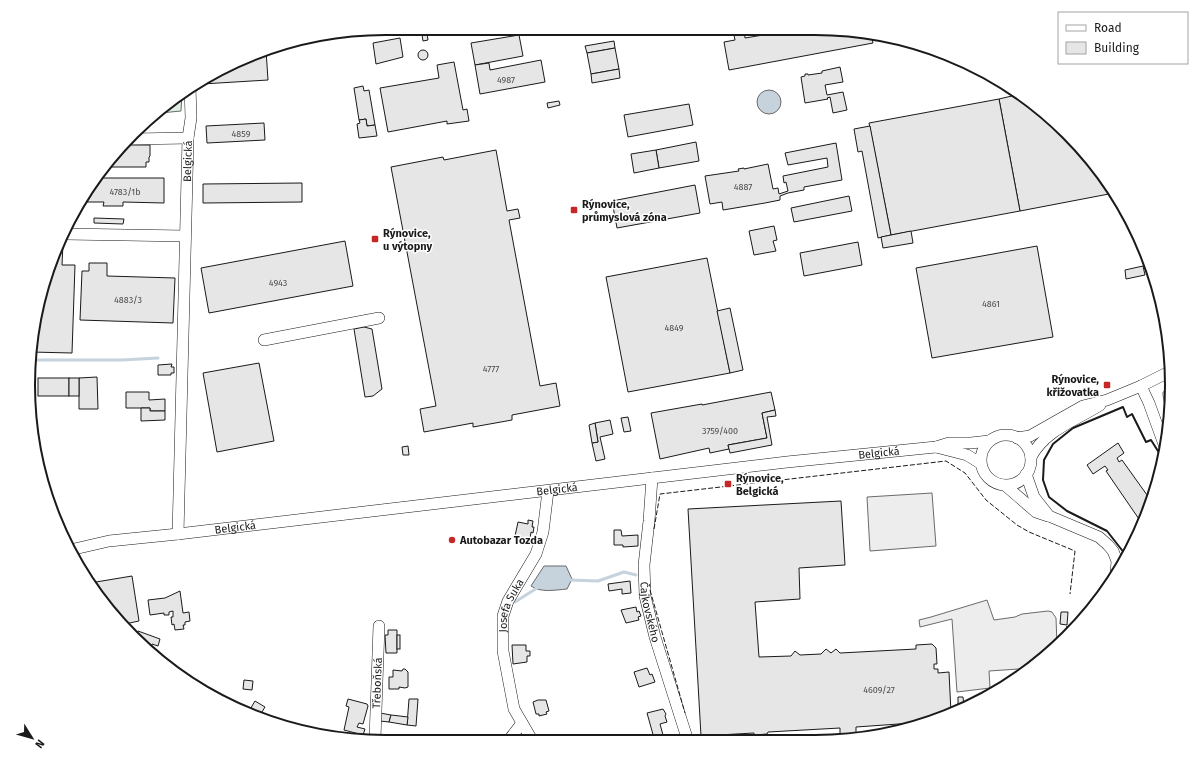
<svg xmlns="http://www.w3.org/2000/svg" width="1200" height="770" viewBox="0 0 1200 770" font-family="'Fira Sans',sans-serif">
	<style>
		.green { fill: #e0efe3; stroke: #6a6a6a }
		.parking { fill: #ededed; stroke: #6a6a6a }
		.water { fill: #c6d2dc; stroke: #6a6a6a }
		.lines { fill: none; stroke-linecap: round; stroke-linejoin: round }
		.stream { stroke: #c6d2dc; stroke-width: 3 }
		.building { fill: #e6e6e6; stroke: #1a1a1a }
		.minor-casing { stroke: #1a1a1a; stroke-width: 12 }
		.minor { stroke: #fff; stroke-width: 11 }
		.fence { stroke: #1a1a1a; stroke-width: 1; stroke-dasharray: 5 2; stroke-linecap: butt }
		.wall { stroke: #1a1a1a; stroke-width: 2 }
		.poi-dot { fill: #c62828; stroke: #fff; stroke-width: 1.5 }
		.labels { text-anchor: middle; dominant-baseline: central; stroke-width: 3; stroke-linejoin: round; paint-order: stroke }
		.number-label { font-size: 9px; fill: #4d4d4d }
		.street-label { font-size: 11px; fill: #1a1a1a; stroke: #fff }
		.poi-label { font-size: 11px; font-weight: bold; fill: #1a1a1a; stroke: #fff; text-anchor: start }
		.rim { fill: none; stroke: #1a1a1a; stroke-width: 2 }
	</style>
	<rect width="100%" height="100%" fill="#fff"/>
	<g class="green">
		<path d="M182 93 181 111 160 113Z"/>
		<path d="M1170 389 1169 429 1163 395V392Z"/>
	</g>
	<g class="parking">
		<path d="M932 493 936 546 870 551 867 497Z"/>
		<path d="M987 600 994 620 1015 617 1022 614 1048 611 1052 612 1056 618 1057 645 1033 668 989 671 990 688 957 692 952 619 920 627 919 620 931 617Z"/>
	</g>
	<g class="water">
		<circle cx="769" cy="102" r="12"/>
		<path d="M544 566H566L572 579 567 589C555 590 541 593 531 586Z"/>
	</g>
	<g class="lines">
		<g class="stream">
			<path d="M29 360H122L158 358"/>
			<path d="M570 580 598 581 624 572 636 575"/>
			<path d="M515 602 537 588"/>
		</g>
	</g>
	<g class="building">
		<path d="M421 28H426L428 40 423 41Z"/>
		<path d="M733 30H744L745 38 787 31H862L871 34 873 43 729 70 724 42 735 40Z"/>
		<path d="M519 35 523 56 475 65 471 43Z"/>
		<path d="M400 38 403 57 376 64 373 43Z"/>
		<path d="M614 41 615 48 587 53 585 46Z"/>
		<path d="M615 48 619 69 591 74 587 53Z"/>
		<path d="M264 50H266L268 80 202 84 201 81Z"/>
		<circle cx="423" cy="55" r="5"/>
		<path d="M541 60 545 82 480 94 475 65 489 63 490 70Z"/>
		<path d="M454 62 463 110 467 109 469 121 447 124V121L388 132 380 88 439 78 437 65Z"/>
		<path d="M840 67 843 82 825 85 827 95 843 92 847 110 833 113 830 97 827 98 828 99 805 103 801 77 805 76V74H808V75L822 73V71Z"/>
		<path d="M619 69 620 78 592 83 591 74Z"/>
		<path d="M363 86 364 91 369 90 375 125 367 126 366 119 359 120 354 88Z"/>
		<path d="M1016 95 1050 116 1098 167 1114 193 1020 211 999 99Z"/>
		<path d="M999 99 1020 211 891 235 869 123Z"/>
		<path d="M559 101 560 105 548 108 547 103Z"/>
		<path d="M689 104 693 125 628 137 624 115Z"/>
		<path d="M366 119 367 126 375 125 377 136 359 138 357 124 360 123 359 120Z"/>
		<path d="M264 123 265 140 207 143 206 126Z"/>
		<path d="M870 126 891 235 878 238 862 151 858 152 854 129Z"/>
		<path d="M696 142 699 161 659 168 656 150Z"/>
		<path d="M836 143 842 180 804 187V190L788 193 780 196V200L765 203 723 210 722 202 710 204 705 176 739 171 738 169 744 168V169L768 164 773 189 778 188 779 194 788 191 786 182 784 183 783 176 828 167 827 158 788 165 785 153Z"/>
		<path d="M126 145H150V156L149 157V162H146V167H103Z"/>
		<path d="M496 150 507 211 518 209 520 218 509 220 540 386 556 383 560 406 512 415V420L473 427V423L424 432 420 409 436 406 391 167 443 157 444 160Z"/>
		<path d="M656 150 659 168 634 173 631 154Z"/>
		<path d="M96 178H164V203L123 202V206H103L104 202H83Z"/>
		<path d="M302 183V202L203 203V184Z"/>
		<path d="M695 185 700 213 617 228 612 201Z"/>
		<path d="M849 196 852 211 794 222 791 208Z"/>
		<path d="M94 218 124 219 123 224 94 223Z"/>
		<path d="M774 226 777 240 773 241 776 251 754 255 749 231Z"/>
		<path d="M911 231 913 243 883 248 881 237Z"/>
		<path d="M345 241 353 286 209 313 201 268Z"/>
		<path d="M858 242 862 265 804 276 800 253Z"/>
		<path d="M62 243H63L62 265H75L72 353 31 352 47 270Z"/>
		<path d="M1037 246 1053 337 932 358 916 268Z"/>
		<path d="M707 258 730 373 628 392 606 277Z"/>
		<path d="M89 263H107V276L175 278 173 323 80 320 82 271H89Z"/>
		<path d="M1143 266 1145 275 1126 279 1125 270Z"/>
		<path d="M730 308 743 370 730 373 717 311Z"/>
		<path d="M364 327 372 329 382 389 373 396 365 397 354 329Z"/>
		<path d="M259 363 274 441 217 452 203 373Z"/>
		<path d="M172 364 171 367H174V373H171V375H158V365Z"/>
		<path d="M97 377 98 409H79V378Z"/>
		<rect x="38" y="378" width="31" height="18"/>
		<rect x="69" y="378" width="10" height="18"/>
		<path d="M126 392H149V400L165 399V411H150V408H126Z"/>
		<path d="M771 392 775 410 762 413 767 438 728 445 729 449 710 453 709 448 660 459 651 413 702 404V405Z"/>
		<path d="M141 408H150V411H165V420L141 421Z"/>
		<path d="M775 410 776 416 767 417 772 445 730 453 728 445 767 438 762 413Z"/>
		<path d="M628 417 631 431 624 432 621 418Z"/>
		<path d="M610 420 613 434 600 437 605 459 596 461 592 443 598 442 595 423Z"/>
		<path d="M595 423 598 442 592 443 589 425Z"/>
		<path d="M1118 443 1124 453 1117 458 1119 462 1122 460 1152 502 1144 519 1141 522 1106 471 1108 470 1105 466 1093 474 1087 465Z"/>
		<path d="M408 446 409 455H403L402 447Z"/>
		<path d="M841 501 845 565 799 568 800 599 755 602 759 657 791 656 795 651 800 655 821 654 826 649 831 653 836 649 840 653 916 649V645L932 644 936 648 937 664H934V669H938V673L949 672 951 713 927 722 856 727V736L882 734 838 741H811V738L840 737V728L768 732 767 734 754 735V733L701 736 688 509Z"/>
		<path d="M528 520 533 521 532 527H534L533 533 531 532 530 539 515 536 518 522 528 524Z"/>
		<path d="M614 530H621L622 536 638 535V546L623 547V545H614Z"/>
		<path d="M132 576 139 621 125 624 97 590 96 582Z"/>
		<path d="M630 581 631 593 622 594V589L609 591 608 584Z"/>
		<path d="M180 591 183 613 189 612 190 621 185 622V625H183L184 629 175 630 174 624 172 625 171 617H173V611L169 612V615H164V613L150 615 148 600 165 598Z"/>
		<path d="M636 607 637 612 639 611 641 616 638 617 639 620 626 623 621 610Z"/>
		<path d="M1061 612H1068L1067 625 1060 624Z"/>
		<path d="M388 630H397V653H386L385 635H388Z"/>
		<path d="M138 631 160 639 158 646 152 644 150 648 145 646V647L136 637Z"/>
		<rect x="397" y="635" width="3" height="14"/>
		<path d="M512 645H526V651H530V656H527V662L513 664Z"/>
		<path d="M647 668 650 675 652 674 655 682 639 687 634 672Z"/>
		<path d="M403 669H405L408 672V687L405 688 399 687V689H389V677H393V670L402 671Z"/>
		<path d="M244 680 253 681 252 690 243 689Z"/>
		<path d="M958 697H963L964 706 958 707Z"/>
		<path d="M348 699 367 704 368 706 363 724 359 723 357 727 365 729 363 735 344 730 349 707 346 706Z"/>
		<path d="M409 699H418L416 726 407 725Z"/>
		<path d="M538 700H546L549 711 546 712 547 714 539 716V714H536L533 702Z"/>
		<path d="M255 701 265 707 259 717 249 711Z"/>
		<path d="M663 709 666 714 665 716 667 722 660 724 663 735 654 738 647 713Z"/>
		<path d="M380 713 391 715 389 722 380 721Z"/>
		<path d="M391 715 408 717 407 725 389 722Z"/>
	</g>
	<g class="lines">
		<defs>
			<g id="minor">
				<path d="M133 139 188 138"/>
				<path d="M66 234 185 236"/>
				<path d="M264 340 379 318"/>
				<path d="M1141 386 1149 403 1165 447"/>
				<circle cx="1006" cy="460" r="25"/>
				<path d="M1017 438 1030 436 1083 406 1107 400 1141 386 1171 371"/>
				<path d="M936 447 967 455 980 463"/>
				<path d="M1031 457C1045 430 1075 421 1100 405"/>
				<path d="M1026 474 1034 497 1049 516 1099 537 1108 545 1113 551 1117 561 1116 574"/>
				<path id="s1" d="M652 478 649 521 644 565 645 596 655 637 688 741"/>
				<path d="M1006 486 1036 512 1048 516"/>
				<path id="s2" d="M178 534 188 138 191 118 190 86"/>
				<path id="s3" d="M70 550 109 541 178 534 787 462 936 447 949 443H971L989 441"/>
				<path id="s4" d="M375 739 379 626"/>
				<path d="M509 740 522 723"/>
				<path id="s5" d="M532 740 514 709 503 651V616L508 601 536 554 543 532 548 491"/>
			</g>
		</defs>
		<use href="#minor" class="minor-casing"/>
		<use href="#minor" class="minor"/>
		<g class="fence">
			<path d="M654 529 660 494 946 461 965 473 986 500 1017 525 1029 532 1075 551 1070 594"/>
			<path d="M650 590 685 713"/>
			<path d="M1065 638 1067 625"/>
		</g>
		<path class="wall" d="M1125 554 1107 531 1067 511 1049 497 1043 480 1044 460 1053 444 1073 428 1123 407 1127 417 1132 414 1146 442 1151 440 1163 459"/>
	</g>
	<g class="poi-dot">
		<rect x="570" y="206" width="8" height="8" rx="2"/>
		<rect x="371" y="235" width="8" height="8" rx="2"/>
		<rect x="1103" y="381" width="8" height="8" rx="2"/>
		<rect x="724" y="480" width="8" height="8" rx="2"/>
		<circle cx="452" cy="540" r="4"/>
	</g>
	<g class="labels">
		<g class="number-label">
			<text x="506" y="80">4987</text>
			<text x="241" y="134">4859</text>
			<text x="743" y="187">4887</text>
			<text x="125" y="192">4783/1b</text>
			<text x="278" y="283">4943</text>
			<text x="128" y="300">4883/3</text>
			<text x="991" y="304">4861</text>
			<text x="674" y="328">4849</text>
			<text x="491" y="369">4777</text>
			<text x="720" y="431">3759/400</text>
			<text x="879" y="690">4609/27</text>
		</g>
		<g class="street-label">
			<text stroke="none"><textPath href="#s2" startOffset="373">Belgická</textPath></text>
			<text stroke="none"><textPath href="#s3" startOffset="815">Belgická</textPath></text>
			<text stroke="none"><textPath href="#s3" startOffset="491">Belgická</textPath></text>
			<text stroke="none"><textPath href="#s3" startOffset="167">Belgická</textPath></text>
			<text stroke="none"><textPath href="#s5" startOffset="142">Josefa Suka</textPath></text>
			<text stroke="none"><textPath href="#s1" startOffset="135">Čajkovského</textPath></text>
			<text stroke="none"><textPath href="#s4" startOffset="56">Třeboňská</textPath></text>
		</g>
		<g class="poi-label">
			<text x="582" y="204">Rýnovice,<tspan x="582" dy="13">průmyslová zóna</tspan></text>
			<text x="383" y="233">Rýnovice,<tspan x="383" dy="13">u výtopny</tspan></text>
			<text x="1099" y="379" text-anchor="end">Rýnovice,<tspan x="1099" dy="13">křižovatka</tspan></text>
			<text x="736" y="478">Rýnovice,<tspan x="736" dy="13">Belgická</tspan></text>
			<text x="460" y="540">Autobazar Tozda</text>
		</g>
	</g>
	<path d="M0 0H1200V770H0ZM385 35H815A350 350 0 0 1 1165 385V385A350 350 0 0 1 815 735H385A350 350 0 0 1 35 385V385A350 350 0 0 1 385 35Z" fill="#fff" fill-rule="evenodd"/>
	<path class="rim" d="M385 35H815A350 350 0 0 1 1165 385V385A350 350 0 0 1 815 735H385A350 350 0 0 1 35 385V385A350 350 0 0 1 385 35Z"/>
	<rect x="1058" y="12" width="130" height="52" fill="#ffffff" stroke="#a3a3a3"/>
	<rect x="1066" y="25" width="20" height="6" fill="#ffffff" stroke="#a3a3a3"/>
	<text x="1094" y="32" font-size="12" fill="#1a1a1a">Road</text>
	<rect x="1066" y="42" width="20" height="12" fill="#e6e6e6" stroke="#a3a3a3"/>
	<text x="1094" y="52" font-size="12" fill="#1a1a1a">Building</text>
	<g transform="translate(32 738) rotate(127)" stroke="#ffffff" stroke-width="3" paint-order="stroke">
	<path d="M0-3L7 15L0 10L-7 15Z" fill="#1a1a1a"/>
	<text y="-6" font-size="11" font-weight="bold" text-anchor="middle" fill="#1a1a1a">N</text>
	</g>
</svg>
